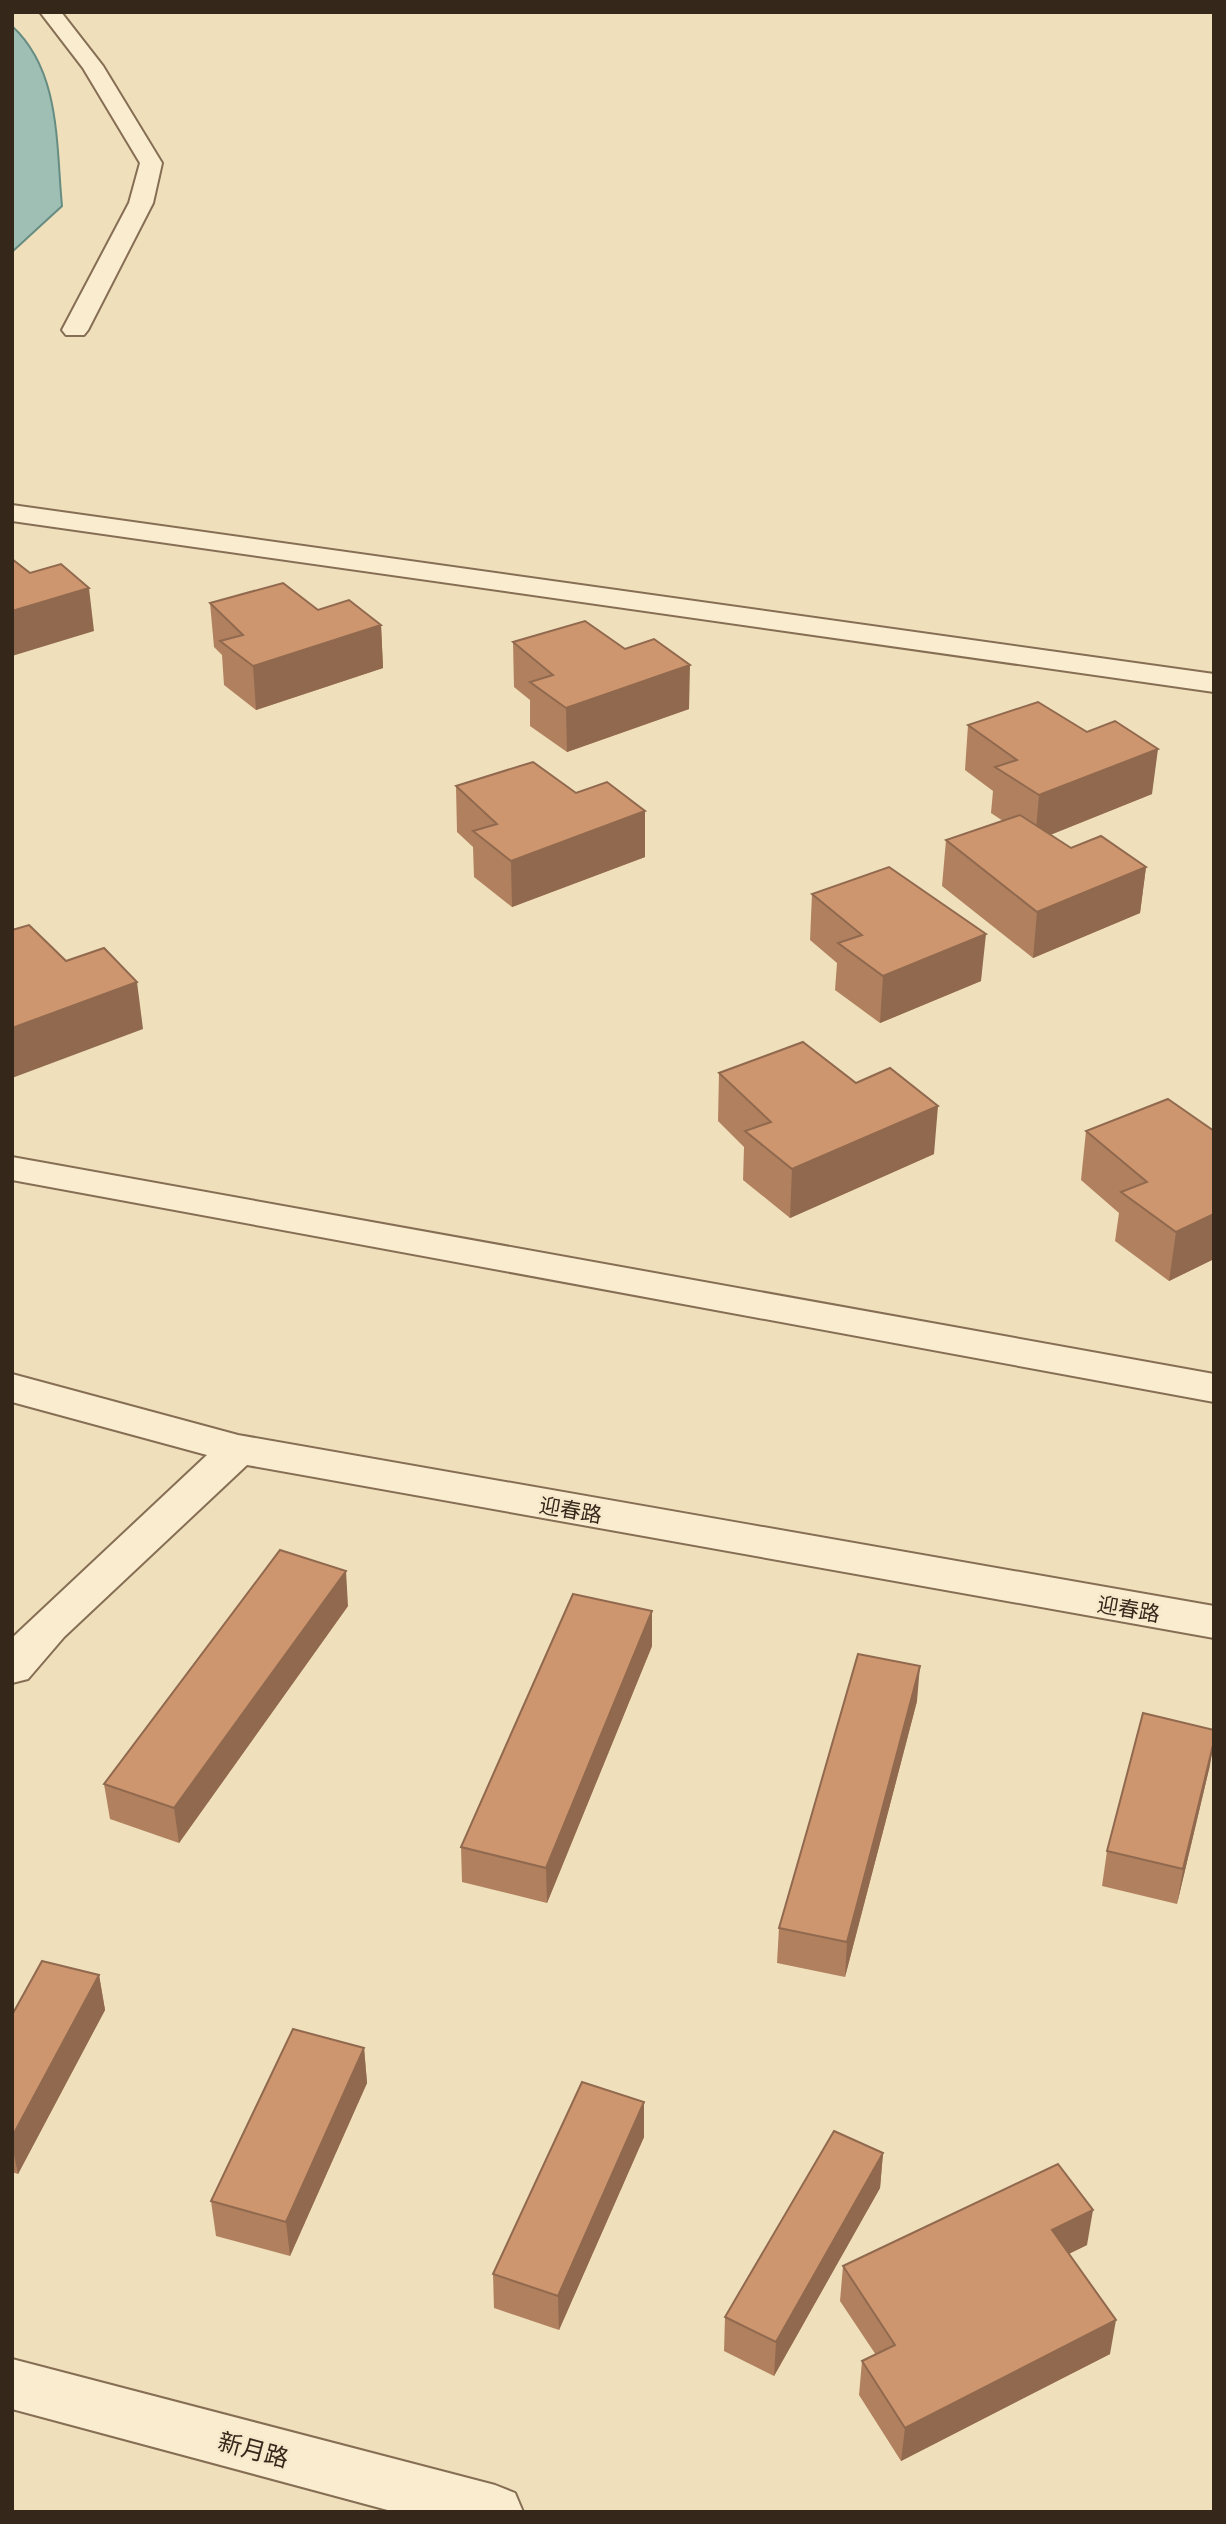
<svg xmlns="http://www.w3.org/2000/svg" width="1226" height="2524" viewBox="0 0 1226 2524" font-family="Literata,'Noto Sans SC',serif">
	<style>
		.water { fill: #9fbfb5; stroke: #678d83; stroke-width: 2 }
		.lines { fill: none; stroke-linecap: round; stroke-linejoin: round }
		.minor-casing { stroke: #866e55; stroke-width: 4 }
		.minor { fill: #faecce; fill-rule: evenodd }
		.wall { fill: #b1815f }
		.shaded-wall { fill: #90694e }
		.building { fill: #ce966f; stroke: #90694e; stroke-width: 2 }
		.labels { text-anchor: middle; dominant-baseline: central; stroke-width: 5; stroke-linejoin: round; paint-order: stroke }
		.street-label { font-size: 21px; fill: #35271a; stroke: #f6e9cb }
		.near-street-label { font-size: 24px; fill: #35271a; stroke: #f6e9cb }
	</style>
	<rect width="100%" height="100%" fill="#efdfbb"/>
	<path class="water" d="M12 26C61 71 56 145 62 206L12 252Z"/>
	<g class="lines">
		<defs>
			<g id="minor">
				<path d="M40 12H61L103 66 162 163 153 203 88 330 84 335H66L62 330 129 203 140 163 83 68Z"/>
				<path d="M12 505 1214 674V692L12 521Z"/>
				<path d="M12 1157 1214 1374V1402L12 1180Z"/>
				<path d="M12 1374 238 1435 1214 1606V1638L247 1465 64 1637 28 1679 12 1683V1638L207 1455 12 1402Z"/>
				<path d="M12 2359 495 2485 515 2493 523 2512H395L12 2409Z"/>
			</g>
		</defs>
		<use href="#minor" class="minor-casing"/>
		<use href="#minor" class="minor"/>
	</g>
	<g class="wall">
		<path d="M210 603 318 610 381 625 383 668 256 710 224 685 222 655 214 647Z"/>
		<path d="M513 642 689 709 567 752 530 726V700L514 687Z"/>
		<path d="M968 725 1152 794 1050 835 1071 848 1146 867 1140 913 1033 958 942 886 946 840 1003 821 991 813 993 791 965 770Z"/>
		<path d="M456 786 576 793 645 811V857L512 907 474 877 473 847 457 832Z"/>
		<path d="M812 894 981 981 880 1023 835 990 837 963 810 940Z"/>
		<path d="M719 1073 934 1154 790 1218 743 1180 744 1147 718 1121Z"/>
		<path d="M1086 1131H1214V1259L1169 1281 1115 1241 1119 1213 1081 1180Z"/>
		<path d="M348 1606 179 1843 110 1819 104 1784Z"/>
		<path d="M652 1646 547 1903 462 1882 461 1847Z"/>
		<path d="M917 1701 845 1977 777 1963 779 1928Z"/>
		<path d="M1210 1765 1177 1904 1102 1886 1107 1851Z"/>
		<path d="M99 1975 105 2010 18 2174 12 2172V2015Z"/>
		<path d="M364 2048 367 2083 290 2256 216 2236 211 2201Z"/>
		<path d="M644 2102V2137L559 2330 494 2308 493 2274Z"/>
		<path d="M883 2153 880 2188 774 2376 724 2351 725 2317Z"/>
		<path d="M1087 2245 1069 2254 1110 2354 901 2461 859 2395 862 2361 876 2355 840 2301 843 2266Z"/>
	</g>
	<g class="shaded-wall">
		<path d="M89 588 94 631 12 656V611Z"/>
		<path d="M381 625 383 668 256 710 253 666Z"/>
		<path d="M690 665 689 709 567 752 566 708Z"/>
		<path d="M1158 749 1152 794 1035 841 1039 795Z"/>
		<path d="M645 811V857L512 907 511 861Z"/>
		<path d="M1146 867 1140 913 1033 958 1037 912Z"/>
		<path d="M986 934 981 981 880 1023 883 976Z"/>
		<path d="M137 982 143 1029 12 1078V1028Z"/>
		<path d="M938 1106 934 1154 790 1218 792 1169Z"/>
		<path d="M1214 1214V1259L1169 1281 1176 1232Z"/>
		<path d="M346 1571 348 1606 179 1843 174 1808Z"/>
		<path d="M652 1611V1646L547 1903 546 1868Z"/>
		<path d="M920 1666 917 1701 845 1977 847 1942Z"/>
		<path d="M1214 1741 1210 1765 1177 1904 1183 1869Z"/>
		<path d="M99 1975 105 2010 18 2174 12 2144V2137Z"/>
		<path d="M364 2048 367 2083 290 2256 286 2222Z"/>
		<path d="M644 2102V2137L559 2330 558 2296Z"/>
		<path d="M883 2153 880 2188 774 2376 776 2342Z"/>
		<path d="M1093 2210 1087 2245 1047 2264 1052 2230Z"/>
		<path d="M1116 2320 1110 2354 901 2461 905 2428Z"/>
	</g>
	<g class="building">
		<path d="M12 559 30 573 61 564 89 588 12 611Z"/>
		<path d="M283 583 318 610 349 600 381 625 253 666 220 641 243 635 210 603Z"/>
		<path d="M585 621 625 649 654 639 690 665 566 708 530 682 553 675 513 642Z"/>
		<path d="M1038 702 1087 732 1115 721 1158 749 1039 795 995 767 1017 760 968 725Z"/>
		<path d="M533 762 576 793 607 782 645 811 511 861 473 831 497 824 456 786Z"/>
		<path d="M1020 815 1071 848 1101 836 1146 867 1037 912 946 840Z"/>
		<path d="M889 867 986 934 883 976 838 943 862 935 812 894Z"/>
		<path d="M29 925 66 961 104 948 137 982 12 1028V930Z"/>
		<path d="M803 1042 856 1083 890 1068 938 1106 792 1169 745 1131 771 1122 719 1073Z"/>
		<path d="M1168 1099 1214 1131V1214L1176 1232 1121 1192 1147 1182 1086 1131Z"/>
		<path d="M280 1550 346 1571 174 1808 104 1784Z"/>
		<path d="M573 1594 652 1611 546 1868 461 1847Z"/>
		<path d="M858 1654 920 1666 847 1942 779 1928Z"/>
		<path d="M1143 1713 1214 1730V1741L1183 1869 1107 1851Z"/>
		<path d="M42 1961 99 1975 12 2137V2015Z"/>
		<path d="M293 2029 364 2048 286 2222 211 2201Z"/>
		<path d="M582 2082 644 2102 558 2296 493 2274Z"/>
		<path d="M834 2131 883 2153 776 2342 725 2317Z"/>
		<path d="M1058 2164 1093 2210 1052 2230 1116 2320 905 2428 862 2361 895 2345 843 2266Z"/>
	</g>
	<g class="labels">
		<g class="street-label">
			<text transform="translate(571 1508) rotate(10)">迎春路</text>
			<text transform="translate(1129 1607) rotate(10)">迎春路</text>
		</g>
		<g class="near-street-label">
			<text transform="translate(254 2448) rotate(15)">新月路</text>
		</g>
	</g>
	<rect width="1226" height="2524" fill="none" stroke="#35271a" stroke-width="28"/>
</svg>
